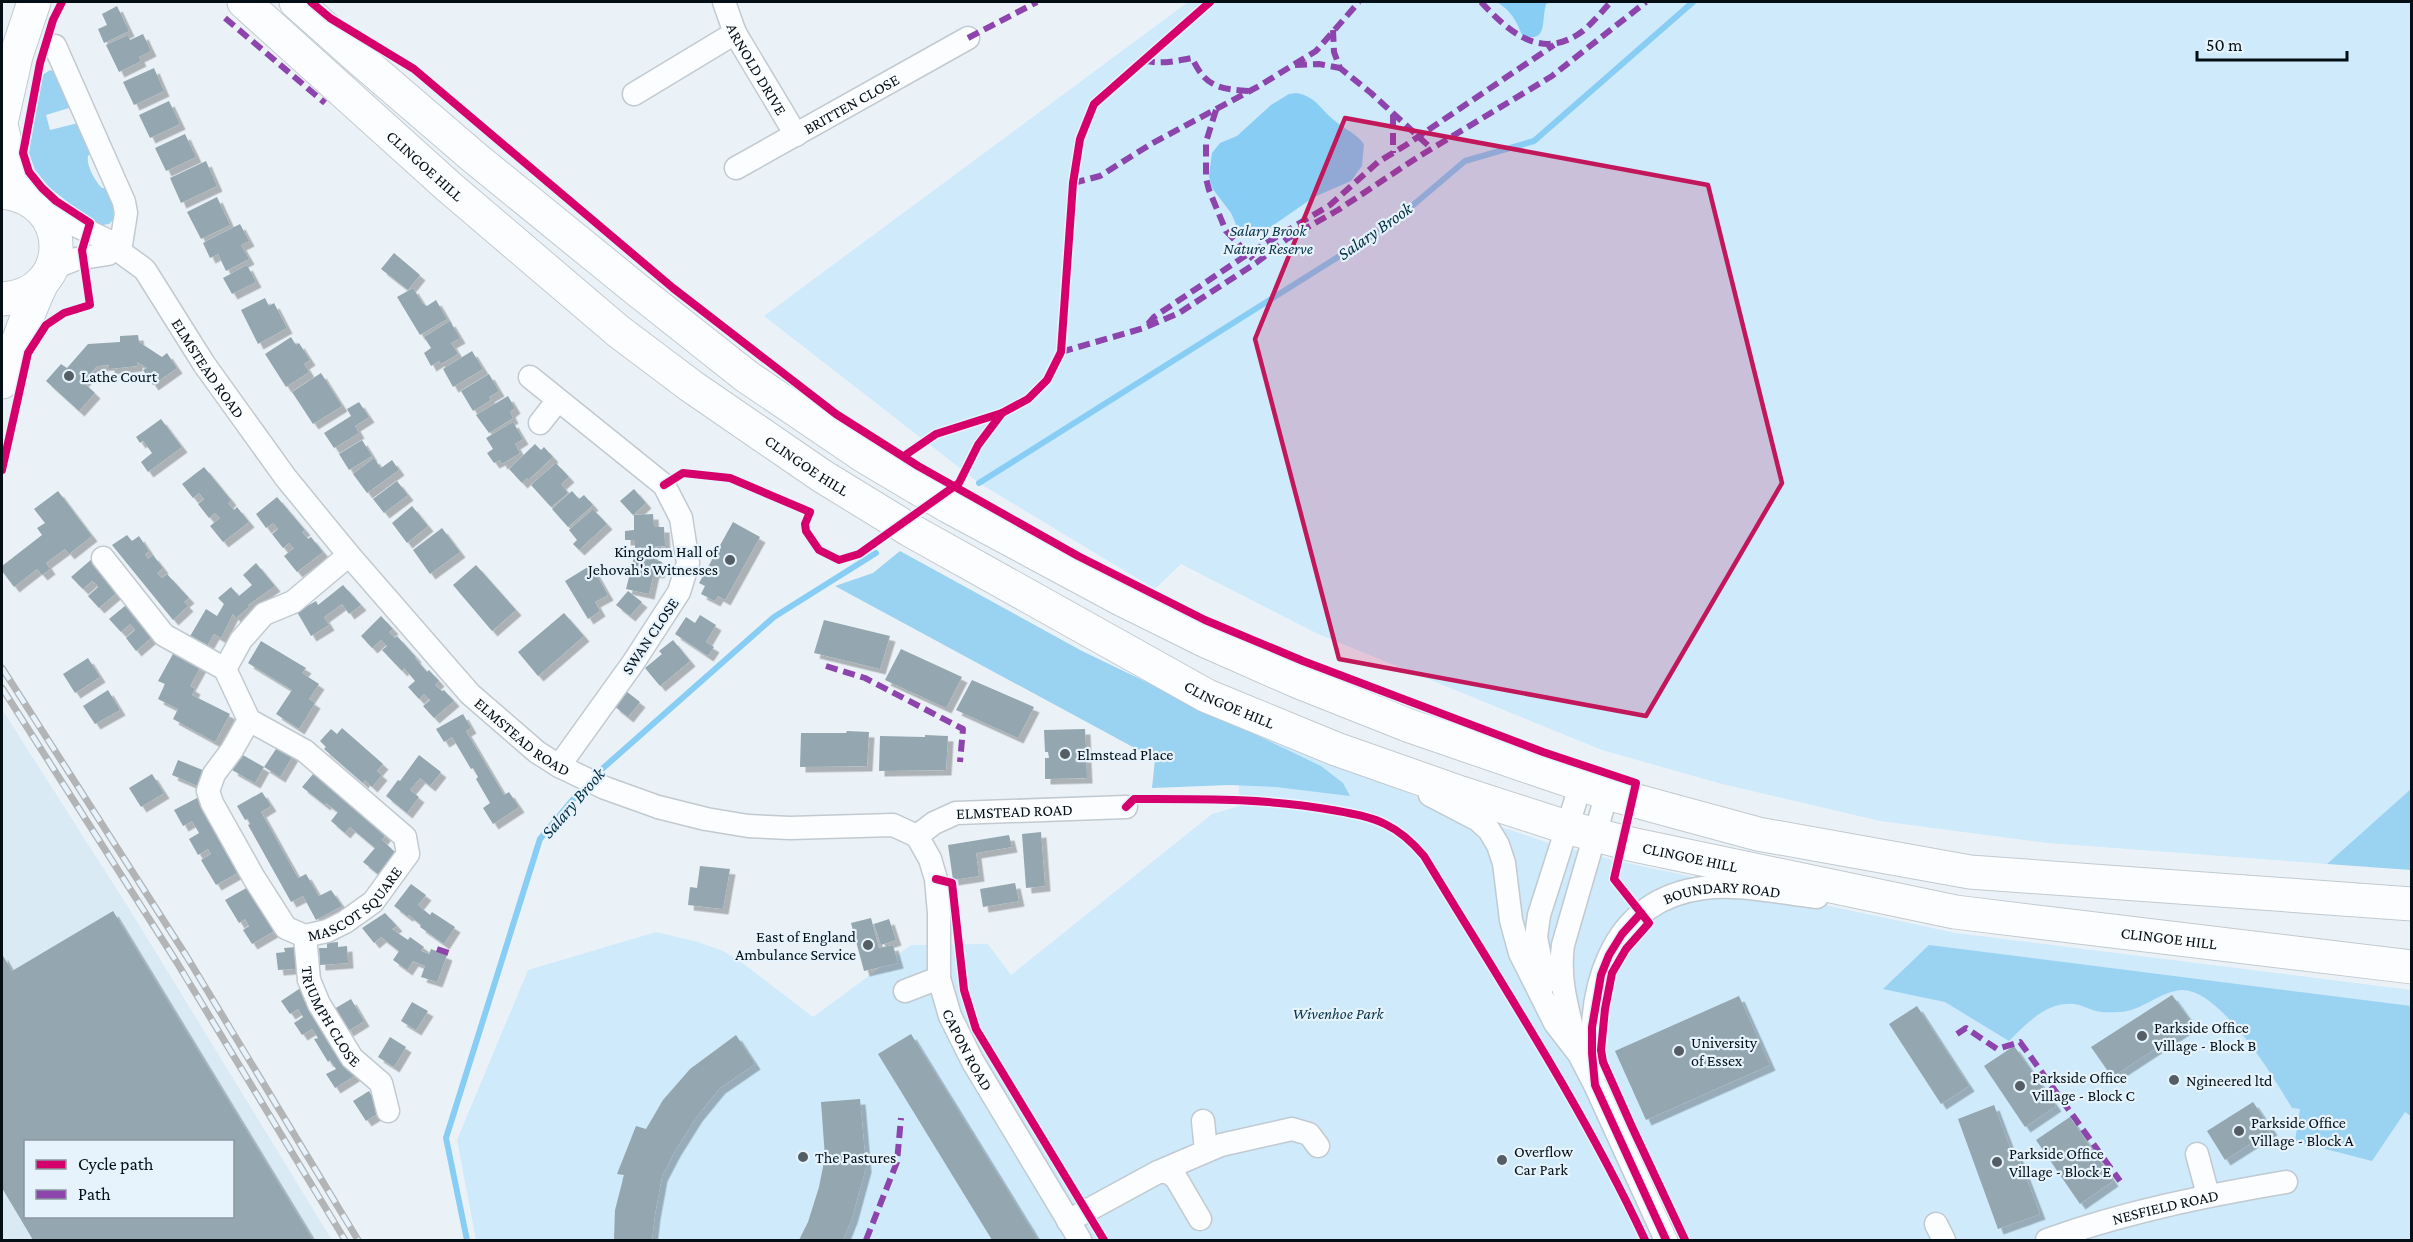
<svg xmlns="http://www.w3.org/2000/svg" width="2413" height="1242" viewBox="0 0 2413 1242" font-family="'Crimson Pro',serif">
	<style>
		.built { fill: #d9eaf4; fill-rule: evenodd }
		.green { fill: #ceeafb }
		.forest { fill: #9ad2f1 }
		.water { fill: #88cef4 }
		.lines { fill: none; stroke-linecap: round; stroke-linejoin: round }
		.stream { stroke: #88cef4; stroke-width: 6 }
		.building { fill: #94a6af; fill-rule: evenodd; filter: url(#shadow) }
		.minor-casing { stroke: #c1cad0; stroke-width: 25 }
		.primary-casing { stroke: #c1cad0; stroke-width: 35 }
		.minor { stroke: #fcfdfe; stroke-width: 22 }
		.primary { stroke: #fcfdfe; stroke-width: 33 }
		.rail-casing { stroke: #b2b4b6; stroke-width: 7 }
		.rail { stroke: #e6f3fc; stroke-width: 4.5; stroke-dasharray: 14; stroke-linecap: butt }
		.quiet { stroke: #8e44ad; stroke-width: 6; stroke-dasharray: 12 6; stroke-linecap: butt }
		.cycleway-casing { stroke: #e6f3fc; stroke-width: 11 }
		.cycleway { stroke: #d6006c; stroke-width: 8 }
		.marked { fill: #c2185b; fill-opacity: 0.2; stroke: #c2185b; stroke-width: 4.5; stroke-linejoin: round }
		.poi-dot { fill: #545e64; stroke: #e6f3fc; stroke-width: 2 }
		.labels { text-anchor: middle; dominant-baseline: central; stroke-width: 4.5; stroke-linejoin: round; paint-order: stroke }
		.street-label { font-size: 16px; fill: #030e15; stroke: #e6f3fc }
		.park-label { font-size: 16px; font-style: italic; fill: #073348; stroke: #e6f3fc }
		.poi-label { font-size: 16px; fill: #030e15; stroke: #e6f3fc; text-anchor: start }
		.water-label { font-size: 18px; font-style: italic; fill: #032f44; stroke: #e6f3fc }
	</style>
	<defs>
		<filter id="shadow"><feDropShadow dx="5.5" dy="5.5" stdDeviation="0" flood-color="#0004"/></filter>
	</defs>
	<rect width="100%" height="100%" fill="#ebf2f7"/>
	<path class="built" d="M2 709 130 910 332 1240H2ZM26 1142H232V1216H26Z"/>
	<g class="green">
		<path d="M1188 2H2411V790L2327 864 2048 843 1880 821 1722 784 1602 750 1318 634 1181 564 1155 589 979 483 764 316Z"/>
		<path d="M1235 729 1297 747 1330 762 1445 808 1549 843 1613 860 1956 933 2411 990V1240H476L457 1140 528 970 656 932 698 942 723 951 741 962 813 1017 911 945 988 944 1011 975 1212 814 1240 806Z"/>
	</g>
	<g class="forest">
		<path d="M50 70 55 72 71 104 69 108 46 115 50 130 78 123 92 152 88 156C86 165 95 181 102 188H107L115 212 114 219 109 224 103 225 95 224 49 187 35 170 29 153 41 76Z"/>
		<path d="M900 551 1082 651 1321 766 1343 783 1350 796 1276 787 1229 785 1152 788 1155 759 835 586 873 573Z"/>
		<path d="M2411 789V870L2327 864Z"/>
		<path d="M1929 945 2411 1006V1116L2405 1112 2372 1161 2295 1141 2300 1109 2292 1108C2274 1078 2222 991 2183 990 2161 990 2141 1012 2119 1012 2111 1012 2103 1013 2096 1011 2089 1009 2082 1005 2074 1004 2046 1002 2027 1023 2009 1041L1945 1002 1883 989Z"/>
	</g>
	<g class="water">
		<path d="M1497 2H1550L1546 4C1541 22 1548 44 1522 35 1516 20 1511 11 1497 2Z"/>
		<path d="M1296 93C1316 96 1320 109 1334 120 1344 129 1356 133 1364 144L1362 166 1351 181 1314 197 1265 231 1256 233 1238 229 1231 213 1212 188 1209 176 1212 153 1220 143 1237 136 1271 105 1289 94Z"/>
	</g>
	<g class="lines">
		<g class="stream">
			<path d="M979 483 1392 223 1465 161 1534 141 1693 2"/>
			<path d="M593 777 774 617 876 553"/>
			<path d="M467 1240 446 1138 540 839 586 784"/>
		</g>
	</g>
	<g class="building">
		<path d="M117 6 129 31 104 43 98 29 107 25 102 14Z"/>
		<path d="M143 34 151 51 139 57 141 61 119 72 106 45 128 35 130 40Z"/>
		<path d="M154 68 164 91 134 105 123 82Z"/>
		<path d="M169 101 180 124 150 138 139 115Z"/>
		<path d="M185 134 196 157 166 171 155 148Z"/>
		<path d="M206 161 217 186 181 203 170 178Z"/>
		<path d="M217 197 230 225 201 239 187 212Z"/>
		<path d="M240 224 249 241 241 245 249 259 226 271 218 254 210 258 203 243Z"/>
		<path d="M394 253 420 275 408 290 381 269Z"/>
		<path d="M247 265 256 282 232 294 223 278Z"/>
		<path d="M413 288 423 304 427 306 436 300 447 319 420 335 397 297Z"/>
		<path d="M265 298 269 306 274 303 287 328 258 344 241 310Z"/>
		<path d="M450 321 460 338 451 343 458 354 441 364 439 361 431 366 424 353 431 348 424 337Z"/>
		<path d="M138 335 139 342 162 357 167 353 177 368 153 385 143 370 147 368 137 362V366L109 369V365L97 366 83 382 95 393 79 411 46 381 61 364 67 368 88 344 120 342V336Z"/>
		<path d="M291 337 296 345 299 343 310 360 304 364 309 372 286 387 265 354Z"/>
		<path d="M472 351 483 369 453 387 443 369Z"/>
		<path d="M321 373 342 406 313 424 292 392Z"/>
		<path d="M489 374 499 391 489 397 491 400 473 411 461 391Z"/>
		<path d="M508 396 515 408 510 412 513 418 489 433 476 415Z"/>
		<path d="M359 402 369 417 355 426 359 433 334 448 324 433 351 416 347 409Z"/>
		<path d="M161 419 182 447 148 472 141 462 152 453 143 441 140 443 136 437Z"/>
		<path d="M513 422 523 439 515 444 520 453 502 464 500 460 494 463 487 453 493 449 486 438Z"/>
		<path d="M362 440 372 456 349 470 339 454Z"/>
		<path d="M535 444 541 450 544 447 553 457 528 480 527 478 522 483 509 469Z"/>
		<path d="M374 458 381 468 392 460 399 470 367 493 353 474Z"/>
		<path d="M556 463 569 477 561 484 568 493 551 507 531 485Z"/>
		<path d="M204 467 231 500 228 503 234 510 237 507 249 522 223 542 210 526 220 518 215 513 209 518 198 504 204 499 199 493 193 498 182 484Z"/>
		<path d="M397 481 408 495 384 513 373 499Z"/>
		<path d="M634 489 646 503 633 515 620 501Z"/>
		<path d="M58 491 92 536 69 554 65 549 46 563 50 569 42 575 37 569 14 587 2 571V566L42 535 37 528 45 523 34 509Z"/>
		<path d="M572 491 579 499 584 495 593 505 568 527 552 509Z"/>
		<path d="M277 497 305 530 302 532 308 539 311 537 323 552 297 572 284 556 294 548 289 543 283 548 272 534 278 529 273 523 266 528 256 514Z"/>
		<path d="M412 506 428 526 407 543 392 523Z"/>
		<path d="M593 509 607 524 579 550 573 544 577 540 569 530Z"/>
		<path d="M653 514 654 527H664L665 546 635 548V540H625V531L634 530V515Z"/>
		<path d="M733 522 760 537 725 600 718 596 715 601 701 594 705 586 699 583Z"/>
		<path d="M442 528 460 552 430 574 413 550Z"/>
		<path d="M127 535 132 541 139 536 149 551 145 554 148 559 153 555 163 568 157 573 162 578 167 574 189 598 184 602 188 606 173 620 112 545Z"/>
		<path d="M635 553 658 558 657 560 662 562 659 573 654 572 649 594 626 589Z"/>
		<path d="M93 558 120 590 99 608 88 596 98 587 96 584 92 581 83 589 71 577Z"/>
		<path d="M256 563 275 586 248 605 249 607 236 618 233 614 221 638 214 634 206 648 189 638 206 609 217 616 224 604 218 598 231 587 239 596 252 585 243 575Z"/>
		<path d="M476 565 516 610 492 631 453 585Z"/>
		<path d="M591 565 608 595 595 602 600 611 588 619 565 581Z"/>
		<path d="M343 585 361 605 349 614 342 604 324 617 329 625 311 636 297 612 316 601 318 605Z"/>
		<path d="M628 591 642 602 630 616 616 605Z"/>
		<path d="M131 601 158 632 136 651 126 638 135 630 133 627 130 624 121 632 109 619Z"/>
		<path d="M564 613 584 636 538 676 518 652Z"/>
		<path d="M700 615 716 625 706 642 714 647 708 656 675 634 686 617 695 623Z"/>
		<path d="M381 616 393 629 389 632 395 638 397 636 416 657 415 658 427 672 429 670 439 681 435 685 442 691 444 690 454 701 434 718 423 706 430 700 424 694 419 699 408 687 415 681 404 668 402 671 382 650 387 646 381 640 372 648 361 636Z"/>
		<path d="M824 620 890 636 880 669 814 653Z"/>
		<path d="M673 640 690 661 660 686 645 668 662 654 659 651Z"/>
		<path d="M261 641 306 668 302 673 319 684 309 699 315 703 299 729 276 714 292 690 248 663Z"/>
		<path d="M901 649 962 677 946 708 885 680Z"/>
		<path d="M174 652 201 666 190 686 195 689 192 695 230 714 215 742 173 719 178 709 158 699 165 684 158 681Z"/>
		<path d="M88 658 100 677 75 693 63 674Z"/>
		<path d="M972 680 1034 707 1018 738 956 710Z"/>
		<path d="M108 690 120 710 95 724 83 706Z"/>
		<path d="M626 691 640 702 628 717 614 706Z"/>
		<path d="M463 714 471 728 466 731 504 795 509 792 519 807 493 824 483 808 490 803 476 779 478 777 473 768 471 769 452 737 444 742 436 729Z"/>
		<path d="M342 728 383 764 377 771 382 775 372 787 365 780 363 783 324 749 326 747 320 741 331 729 337 734Z"/>
		<path d="M1085 729 1086 750H1082V757H1086L1087 778 1045 779V758H1049L1048 752H1045L1044 730Z"/>
		<path d="M847 731 869 732 867 766 800 767 801 733H846Z"/>
		<path d="M925 735 948 736 946 770 879 771 880 736 925 737Z"/>
		<path d="M280 743 295 752 280 777 264 767Z"/>
		<path d="M241 754 264 767 255 783 232 770Z"/>
		<path d="M419 755 441 772 430 786 420 778 410 790 419 797 407 813 386 796 398 780 400 781Z"/>
		<path d="M178 760 205 771 198 786 172 775Z"/>
		<path d="M314 773 387 833 382 840 396 853 378 874 363 862 375 848 350 827 345 833 331 821 338 812 326 803 325 805 302 787Z"/>
		<path d="M152 774 164 793 141 807 129 788Z"/>
		<path d="M262 792 271 806 261 812 298 878 306 874 319 896 331 890 342 906 316 920 303 896 291 902 248 825 250 824 248 819 245 820 237 806Z"/>
		<path d="M199 797 241 871 216 885 201 860 211 854 208 849 198 855 189 839 199 833 192 821 183 826 174 810Z"/>
		<path d="M1041 832 1045 886 1026 888 1022 834Z"/>
		<path d="M1009 835 1012 847 976 853 979 876 953 880 948 845Z"/>
		<path d="M700 866 730 869 723 909 688 905 690 887 697 888Z"/>
		<path d="M1015 883 1019 901 983 907 980 889Z"/>
		<path d="M411 884 426 895 418 905 430 915 432 912 455 927 444 944 420 927 421 925 409 915 407 916 394 906Z"/>
		<path d="M250 886 265 917 268 915 276 930 252 944 243 930 249 926 245 919 239 923 225 900Z"/>
		<path d="M113 911 313 1240H33L2 1188V954L12 971ZM26 1142H232V1216H26Z"/>
		<path d="M385 913 397 926 392 929 408 940 410 937 424 947 421 951 429 954 431 949 447 955 437 982 421 977 425 966 413 961 407 970 393 960 399 951 381 937 374 943 362 928Z"/>
		<path d="M871 918 879 948 893 945 898 963 864 971 851 923Z"/>
		<path d="M889 919 896 940 881 945 874 924Z"/>
		<path d="M338 942V947L347 946 348 963 320 965 319 948H327V943Z"/>
		<path d="M296 947 306 968 278 970 276 953 285 952 284 948Z"/>
		<path d="M305 985 359 1073 335 1088 326 1074 336 1069 330 1060 328 1062 314 1039 318 1038 312 1029 302 1035 294 1023 303 1017 298 1009 290 1014 281 1001Z"/>
		<path d="M2172 995 2193 1024 2112 1077 2091 1047Z"/>
		<path d="M1739 996 1770 1065 1646 1120 1615 1051Z"/>
		<path d="M351 999 364 1021 348 1031 334 1009Z"/>
		<path d="M412 1002 428 1011 416 1030 401 1021Z"/>
		<path d="M1917 1006 1969 1086 1941 1104 1889 1024Z"/>
		<path d="M911 1034 1038 1240H992L878 1054Z"/>
		<path d="M736 1035 755 1064 720 1088 697 1116 675 1151 662 1176 655 1214 652 1240H614L615 1210 624 1175 617 1174 636 1126 646 1129 663 1100 690 1069Z"/>
		<path d="M390 1037 406 1047 394 1067 378 1057Z"/>
		<path d="M2014 1046 2056 1106 2025 1127 1984 1066Z"/>
		<path d="M369 1091 382 1111 366 1121 353 1101Z"/>
		<path d="M860 1099 866 1167 852 1218 843 1240H799L808 1222 819 1187 825 1157 821 1102Z"/>
		<path d="M2253 1102 2272 1130 2225 1160 2207 1131Z"/>
		<path d="M1994 1105 2013 1155 2017 1154 2040 1214 1998 1229 1958 1119Z"/>
		<path d="M2070 1117 2113 1181 2080 1204 2036 1140Z"/>
	</g>
	<g class="lines">
		<defs>
			<g id="minor">
				<path id="s1" d="M724 2 735 33 796 135"/>
				<path d="M55 46 124 202 126 213 120 251"/>
				<path d="M634 94 735 33"/>
				<path id="s2" d="M736 168 968 38"/>
				<path id="s3" d="M42 210 109 241C119 253 133 260 145 270L204 364 286 478 349 555 470 694 537 752 559 766 605 788 658 807 706 819 748 826 790 828 893 825 917 836"/>
				<path d="M51 269 76 259 108 254 115 249"/>
				<path d="M530 377 664 485 681 518 688 563 679 592 633 663 559 766"/>
				<path d="M540 423 558 400"/>
				<path d="M103 558 164 635 225 669"/>
				<path id="s4" d="M249 720 232 750 214 774 208 791 212 803 254 878 286 928 305 936 327 931 345 922 373 902 408 854 405 837 305 751 249 720 225 669 241 640 264 614 293 602 349 555"/>
				<path d="M1430 795 1478 820 1489 830 1498 845 1504 863 1511 920 1520 953 1555 1023 1579 1054 1595 1085 1666 1240"/>
				<path id="s5" d="M917 836 930 859 936 879 939 913V978L950 1016 973 1062 1080 1240"/>
				<path id="s6" d="M917 836 934 823 956 813 1126 807"/>
				<path id="s7" d="M305 936 309 980 319 1004 352 1058 381 1083 388 1111"/>
				<path d="M1545 983 1536 937 1539 915 1581 784"/>
				<path d="M905 991 939 978"/>
				<path d="M1576 1044C1568 1010 1558 980 1563 945L1607 793"/>
				<path id="s8" d="M1594 1075C1586 993 1607 901 1703 888 1738 883 1781 893 1817 897"/>
				<path d="M1203 1121 1206 1150"/>
				<path d="M2197 1154 2208 1195"/>
				<path d="M1158 1172 1221 1145 1292 1129 1309 1134 1318 1146"/>
				<path d="M1068 1221 1158 1172H1168L1176 1178 1200 1219"/>
				<path d="M1936 1224 1944 1240"/>
				<path id="s9" d="M2047 1240C2125 1212 2204 1196 2286 1182"/>
			</g>
			<g id="primary">
				<path id="s10" d="M244 2 449 187 618 331 691 386 822 476 910 530 1207 696 1336 749 1461 793 1566 827 1630 844 1955 912 2412 967"/>
				<path d="M296 2 361 60 475 158 636 289 746 376 864 456 948 506 1121 599 1208 642 1299 682 1410 726 1550 774 1607 793 1758 834 1970 872 2412 904"/>
				<path d="M2 118 16 56 34 2"/>
				<path d="M2 129 7 151 27 198"/>
				<path d="M2 192C74 199 74 295 2 299"/>
				<path d="M2 382C17 349 26 314 43 281"/>
			</g>
		</defs>
		<use href="#minor" class="minor-casing"/>
		<use href="#primary" class="primary-casing"/>
		<use href="#minor" class="minor"/>
		<use href="#primary" class="primary"/>
		<defs>
			<g id="rail">
				<path d="M2 668 187 957 358 1240"/>
				<path d="M2 688 176 961 345 1240"/>
			</g>
		</defs>
		<use href="#rail" class="rail-casing"/>
		<use href="#rail" class="rail"/>
		<g class="quiet">
			<path d="M1481 2C1507 30 1538 59 1577 35 1590 27 1601 12 1611 2"/>
			<path d="M225 18 325 103"/>
			<path d="M1333 30 1334 52 1340 68 1371 93 1432 149"/>
			<path d="M968 38 1037 2"/>
			<path d="M1143 60C1158 65 1177 61 1192 58 1206 88 1220 89 1250 91"/>
			<path d="M1295 65 1319 64 1340 68"/>
			<path d="M1216 110 1206 142V178L1209 190 1226 231 1253 259"/>
			<path d="M1393 115V153"/>
			<path d="M1073 183 1100 176 1151 144 1259 86 1316 51 1359 2"/>
			<path d="M1148 324 1154 317 1248 254 1330 205 1378 162 1406 145 1554 45"/>
			<path d="M1061 352 1144 328 1179 313 1256 263 1287 239 1338 210 1418 157 1552 76 1646 2"/>
			<path d="M826 666 865 678 963 729 960 762"/>
			<path d="M437 949 452 954"/>
			<path d="M1957 1034 1966 1028 1997 1049 2020 1042 2120 1181"/>
			<path d="M866 1240 897 1162 901 1118"/>
		</g>
		<defs>
			<g id="cycleway">
				<path d="M311 2 330 18 414 69 673 288 836 414 918 466 1078 556 1205 620 1303 661 1543 752 1636 783 1614 879 1649 923 1626 949 1612 973 1605 1009 1601 1050 1603 1062 1632 1127 1685 1240"/>
				<path d="M904 456 936 434 1002 413"/>
				<path d="M2 470 28 353 46 325 64 313 90 305 82 250 90 223 56 201 42 188 29 172 23 153 40 63 53 20 62 2"/>
				<path d="M664 485 683 473 730 478 810 512 805 524 806 531 819 550 839 560 859 554 959 483 978 445 1002 413 1028 399 1047 380 1061 352 1073 183 1080 139 1094 104 1210 2"/>
				<path d="M1126 807 1134 799C1200 799 1266 798 1332 810 1349 813 1369 816 1385 824 1400 831 1413 843 1424 856 1501 983 1582 1106 1645 1240"/>
				<path d="M936 879 952 883 964 990 976 1029 1104 1240"/>
				<path d="M1641 913 1622 934 1609 955 1601 975 1592 1027V1053L1595 1085 1666 1240"/>
			</g>
		</defs>
		<use href="#cycleway" class="cycleway-casing"/>
		<use href="#cycleway" class="cycleway"/>
	</g>
	<path class="marked" d="M1345 118 1708 185 1782 483 1646 716 1339 659 1255 339Z"/>
	<g class="poi-dot">
		<circle cx="69" cy="376" r="6"/>
		<circle cx="730" cy="560" r="6"/>
		<circle cx="1065" cy="754" r="6"/>
		<circle cx="868" cy="945" r="6"/>
		<circle cx="2142" cy="1036" r="6"/>
		<circle cx="1679" cy="1051" r="6"/>
		<circle cx="2174" cy="1080" r="6"/>
		<circle cx="2020" cy="1086" r="6"/>
		<circle cx="2239" cy="1131" r="6"/>
		<circle cx="803" cy="1157" r="6"/>
		<circle cx="1502" cy="1160" r="6"/>
		<circle cx="1997" cy="1162" r="6"/>
	</g>
	<g class="labels">
		<g class="street-label">
			<text stroke="none"><textPath href="#s1" startOffset="75">ARNOLD DRIVE</textPath></text>
			<text stroke="none"><textPath href="#s2" startOffset="132">BRITTEN CLOSE</textPath></text>
			<text stroke="none"><textPath href="#s10" startOffset="244">CLINGOE HILL</textPath></text>
			<text stroke="none"><textPath href="#s3" startOffset="237">ELMSTEAD ROAD</textPath></text>
			<text stroke="none"><textPath href="#s10" startOffset="730">CLINGOE HILL</textPath></text>
			<text transform="translate(650 636) rotate(-56)">SWAN CLOSE</text>
			<text stroke="none"><textPath href="#s10" startOffset="1216">CLINGOE HILL</textPath></text>
			<text stroke="none"><textPath href="#s3" startOffset="723">ELMSTEAD ROAD</textPath></text>
			<text stroke="none"><textPath href="#s6" startOffset="104">ELMSTEAD ROAD</textPath></text>
			<text stroke="none"><textPath href="#s10" startOffset="1702">CLINGOE HILL</textPath></text>
			<text stroke="none"><textPath href="#s4" startOffset="322">MASCOT SQUARE</textPath></text>
			<text stroke="none"><textPath href="#s8" startOffset="261">BOUNDARY ROAD</textPath></text>
			<text stroke="none"><textPath href="#s10" startOffset="2188">CLINGOE HILL</textPath></text>
			<text stroke="none"><textPath href="#s7" startOffset="86">TRIUMPH CLOSE</textPath></text>
			<text stroke="none"><textPath href="#s5" startOffset="224">CAPON ROAD</textPath></text>
			<text stroke="none"><textPath href="#s9" startOffset="123">NESFIELD ROAD</textPath></text>
		</g>
		<g class="park-label">
			<text x="1268" y="230">Salary Brook<tspan x="1268" dy="18">Nature Reserve</tspan></text>
			<text x="1338" y="1013">Wivenhoe Park</text>
		</g>
		<g class="poi-label">
			<text x="81" y="376">Lathe Court</text>
			<text x="718" y="551" text-anchor="end">Kingdom Hall of<tspan x="718" dy="18">Jehovah's Witnesses</tspan></text>
			<text x="1077" y="754">Elmstead Place</text>
			<text x="856" y="936" text-anchor="end">East of England<tspan x="856" dy="18">Ambulance Service</tspan></text>
			<text x="2154" y="1027">Parkside Office<tspan x="2154" dy="18">Village - Block B</tspan></text>
			<text x="1691" y="1042">University<tspan x="1691" dy="18">of Essex</tspan></text>
			<text x="2032" y="1077">Parkside Office<tspan x="2032" dy="18">Village - Block C</tspan></text>
			<text x="2186" y="1080">Ngineered ltd</text>
			<text x="2251" y="1122">Parkside Office<tspan x="2251" dy="18">Village - Block A</tspan></text>
			<text x="1514" y="1151">Overflow<tspan x="1514" dy="18">Car Park</tspan></text>
			<text x="2009" y="1153">Parkside Office<tspan x="2009" dy="18">Village - Block E</tspan></text>
			<text x="815" y="1157">The Pastures</text>
		</g>
		<g class="water-label">
			<text transform="translate(1375 231) rotate(-35)">Salary Brook</text>
			<text transform="translate(573 803) rotate(-49)">Salary Brook</text>
		</g>
	</g>
	<rect width="2413" height="1242" fill="none" stroke="#030e15" stroke-width="6"/>
	<rect x="24" y="1140" width="210" height="78" fill="#e6f3fc" stroke="#8b97a0" stroke-width="1.5"/>
	<rect x="36" y="1160" width="30" height="9" fill="#d6006c" stroke="#8b97a0" stroke-width="1.5"/>
	<text x="78" y="1170" font-size="18" fill="#030e15">Cycle path</text>
	<rect x="36" y="1190" width="30" height="9" fill="#8e44ad" stroke="#8b97a0" stroke-width="1.5"/>
	<text x="78" y="1200" font-size="18" fill="#030e15">Path</text>
	<path d="M2197 51v9h150v-9" fill="none" stroke="#030e15" stroke-width="3"/>
	<text x="2206" y="51" font-size="18" fill="#030e15" stroke="#e6f3fc" stroke-width="4.5" paint-order="stroke">50 m</text>
</svg>
